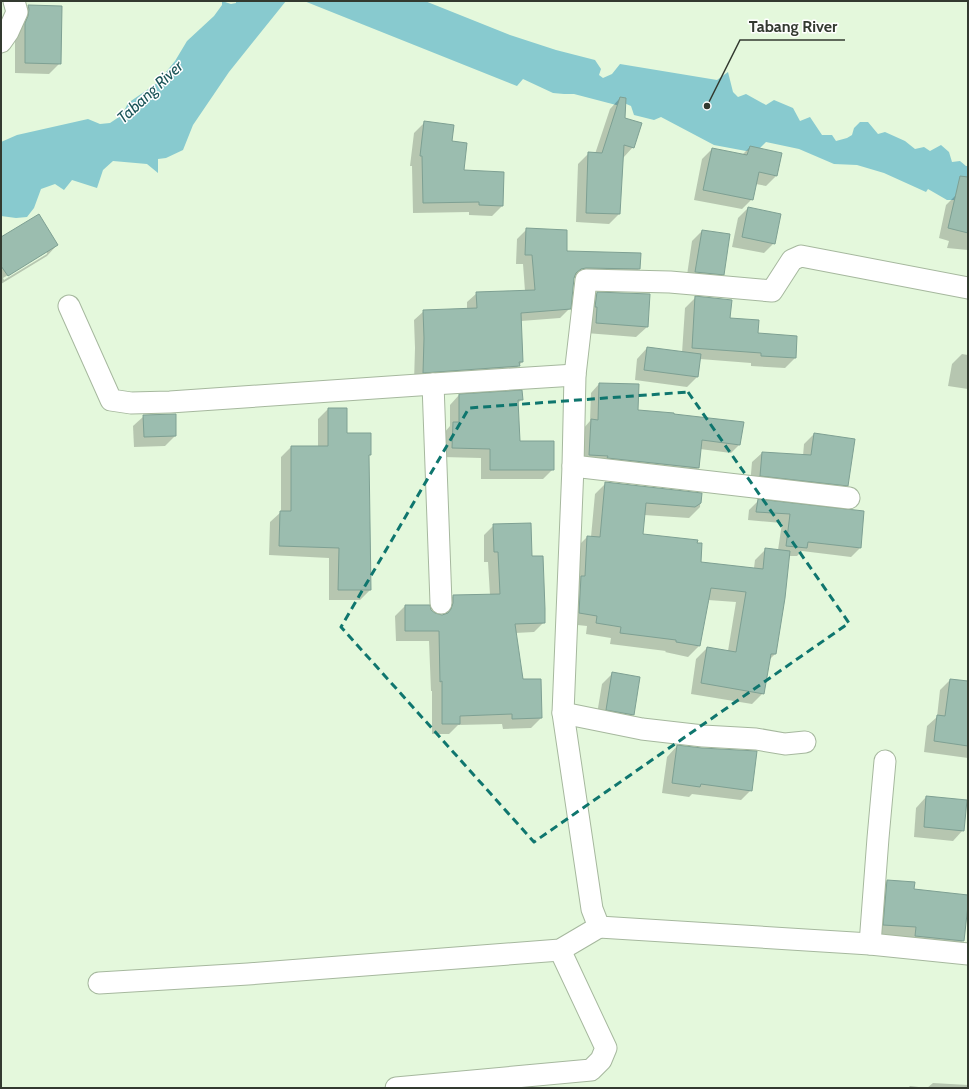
<svg xmlns="http://www.w3.org/2000/svg" width="969" height="1089" viewBox="0 0 969 1089" font-family="Cabin,sans-serif">
	<style>
		.water { fill: #88cacf }
		.shadow { fill: #0003; fill-rule: evenodd }
		.building { fill: #9bbdaf; stroke: #7ea093 }
		.lines { fill: none; stroke-linecap: round; stroke-linejoin: round }
		.minor-casing { stroke: #a6b89e; stroke-width: 23 }
		.minor { stroke: #fff; stroke-width: 21 }
		.marked { fill: none; stroke: #0f766e; stroke-width: 3; stroke-dasharray: 8 5; stroke-linejoin: round }
		.labels { text-anchor: middle; dominant-baseline: central; stroke-width: 3; stroke-linejoin: round; paint-order: stroke }
		.water-label { font-size: 16px; font-style: italic; fill: #1b5458; stroke: #fff }
		.leader { fill: none; stroke: #333a30; stroke-width: 1.5 }
		.callout-dot { fill: #333a30; stroke: #fff; stroke-width: 1.5 }
		.callout-label { font-size: 16px; text-anchor: middle; font-weight: bold; fill: #333a30; stroke: #fff; stroke-width: 3; stroke-linejoin: round; paint-order: stroke }
	</style>
	<rect width="100%" height="100%" fill="#e4f8dc"/>
	<g class="water">
		<path d="M222 1 231 4 236 3V1H286L229 72 193 125 183 150 166 158 158 159V173L147 164 113 161 103 170 97 188 72 180 64 190 55 184 41 189 34 208 27 217 16 218 1 216V142L17 135 88 119 100 124 110 123 122 115 128 103 157 83 175 61 187 41 214 16 222 5Z"/>
		<path d="M304 1H425L510 35 556 50 595 60 601 69 599 75 603 78 612 74 620 64 717 80 728 72 733 92 738 97 746 94 766 105 774 100 793 108 800 121 810 117 822 135H832L836 141 847 138 852 135 854 128 860 122H868L878 134 885 132 905 141 915 149 924 147 930 151 941 145 949 152 952 162 960 161 966 166H968V200H947L928 189 926 192 884 173 857 165 834 164 799 149 766 142 760 148 746 151 714 145 661 117 654 120 634 115 631 106 624 103 620 106 574 94H564L553 93 523 79 517 86Z"/>
	</g>
	<g class="shadow">
		<path d="M28 6 61 7 60 63 49 74 15 73V34L18 17Z"/>
		<path d="M620 98 624 119 633 147 623 158 619 214 609 224 576 222 578 164 589 153 595 154 610 109Z"/>
		<path d="M425 122 463 171 502 206 492 216 469 215V212L413 213 412 166H410L414 133Z"/>
		<path d="M750 147 776 176 766 186 756 184 752 199 742 209 694 200 702 159 712 149 742 155Z"/>
		<path d="M956 195 968 198V250L947 248 949 241 939 238 946 205Z"/>
		<path d="M748 208 774 243 764 253 732 247 738 218Z"/>
		<path d="M527 229 566 252 639 269 630 279 573 278 570 308 560 318 521 321 522 362 509 376 414 382 415 348 414 320 424 311 467 309V302L477 293 525 291 523 264H516L517 239Z"/>
		<path d="M702 231 723 274 713 285 686 282 692 241Z"/>
		<path d="M1 238 57 245 47 256 1 284ZM47 252V254L4 280 3 278Z"/>
		<path d="M597 293 647 327 636 337 586 333 587 304Z"/>
		<path d="M696 297 729 319 757 334 796 337 795 358 785 368 751 366V363L700 359 698 376 687 387 635 380 637 359 647 348 682 353 685 308Z"/>
		<path d="M962 354 968 355V389L948 386 952 364Z"/>
		<path d="M599 384 637 411 739 445 731 453 700 449 698 468 689 477 581 463 583 429 590 421 591 393Z"/>
		<path d="M459 395 522 399 517 404 519 442 553 469 543 479H481V458L443 457 444 433 450 426V405Z"/>
		<path d="M328 409 346 434 370 454 368 456 370 590 360 600H329V558L269 555 270 522 281 512V457L291 447H318V419Z"/>
		<path d="M144 416 175 436 165 446 134 447 133 426Z"/>
		<path d="M814 434 847 485 838 495 750 485 752 462 762 453 803 456 804 444Z"/>
		<path d="M606 483 701 494 700 507 689 518 644 515 642 535 700 563 754 568 755 560 766 549 778 550 782 523 748 520 749 510 758 501 863 512 860 548 851 557 802 551 797 556H789L775 654 769 660 763 693 752 704 691 694 696 659 707 648 728 651 736 602 708 600 699 646 688 657 665 652 666 651 610 644 611 638 586 634 587 626 568 624 576 548 587 537H591L595 494Z"/>
		<path d="M494 525 531 557 544 622 534 632 515 633 522 680 541 718 531 728 503 729 502 724 458 725 449 734H432V691H431L429 641H396L395 616 405 606 430 610 435 614 443 616V606L453 596 490 595 488 562H484V535Z"/>
		<path d="M612 674 633 715 623 725 596 720 602 684Z"/>
		<path d="M950 680 968 682V758L924 752 927 726 937 717 940 690Z"/>
		<path d="M677 746 751 790 741 800 692 794 689 797 662 793 667 757Z"/>
		<path d="M926 797 963 830 953 841 914 837 916 808Z"/>
		<path d="M887 881 913 890 968 896 963 941 952 951 874 935 877 892Z"/>
		<path d="M933 1083 968 1085V1088H908L910 1086 927 1088Z"/>
	</g>
	<g class="building">
		<path d="M28 5 62 6 61 64 25 63V23L28 16 29 9Z"/>
		<path d="M620 97 626 98 625 118 642 123 634 148 624 145 620 214 586 213 588 152 602 153Z"/>
		<path d="M424 121 454 125 452 141 467 143 464 170 504 172 503 206 479 205V202L423 203 422 156H420Z"/>
		<path d="M750 146 782 153 777 176 759 172 753 200 703 190 712 148 747 155Z"/>
		<path d="M960 176 968 177V233L948 228Z"/>
		<path d="M748 207 781 214 775 244 742 237Z"/>
		<path d="M39 214 58 245 8 276 1 266V237Z"/>
		<path d="M526 228 567 230V251L641 253 640 269 586 268 581 269 576 273 574 278 571 309 521 313 523 362H519L520 366 423 373 424 338 423 310 477 308 476 292 535 290 532 255H525Z"/>
		<path d="M702 230 730 234 724 275 695 272Z"/>
		<path d="M597 292 650 294 648 327 596 323 597 307H595Z"/>
		<path d="M695 296 732 300 730 318 759 320 758 333 797 336 796 358 761 356V353L692 348Z"/>
		<path d="M647 347 701 354 698 377 644 370Z"/>
		<path d="M599 383 639 384 638 410 674 413V414L744 422 740 445 702 440 699 468 607 458 608 456 589 455 591 419 598 420Z"/>
		<path d="M522 390 523 400H518L520 441H554V470H490V449L452 448 453 422H459V394Z"/>
		<path d="M328 408H347V433H371V455H369L371 590H338L339 548 279 546 280 511H291V446H328Z"/>
		<path d="M176 414V436L144 437 143 415Z"/>
		<path d="M814 433 855 439 848 486 760 476 762 452 811 455Z"/>
		<path d="M605 482 702 493 701 503 695 507 646 503 643 534 698 540 697 543H702L701 562 763 569 765 548 790 551 785 598 776 654H771L764 694 701 683 707 647 736 652 746 592 711 588 700 646 676 642V640L620 633 621 627 596 623 597 616 579 613 581 576H585L587 536 600 537Z"/>
		<path d="M758 499 864 511 861 548 808 542 807 548 786 546 790 514 756 512Z"/>
		<path d="M531 523 532 556H543L545 609V623L515 624 523 679H541L542 718 512 719V714L460 716V724H442V681L440 682 439 631H405V605H430L431 610 435 613 442 615 448 613 451 609 453 603V595L500 594 498 552H494L493 524Z"/>
		<path d="M612 672 640 677 634 715 606 710Z"/>
		<path d="M950 679 968 681V746L934 741 937 715 945 716Z"/>
		<path d="M677 745 702 748 757 751 752 791 701 784 700 787 672 783Z"/>
		<path d="M926 796 967 800 964 831 924 827Z"/>
		<path d="M887 880 915 882 914 889 968 895V905L964 941 915 936 916 927 883 925Z"/>
	</g>
	<g class="lines">
		<defs>
			<g id="minor">
				<path d="M1 42 8 32 17 12 14 1"/>
				<path d="M968 288 801 256 792 260 772 291 670 282 586 280 575 375 573 466 563 713 592 909 599 927 870 944 968 954"/>
				<path d="M69 306 111 400 131 403 170 402 433 384 575 375"/>
				<path d="M433 384 441 603"/>
				<path d="M573 466 849 498"/>
				<path d="M563 713 642 729 703 736 756 739 785 744 805 742"/>
				<path d="M870 944 878 838 885 761"/>
				<path d="M99 983 248 974 560 950 599 927"/>
				<path d="M396 1088 591 1070 601 1060 606 1048 560 950"/>
			</g>
		</defs>
		<use href="#minor" class="minor-casing"/>
		<use href="#minor" class="minor"/>
	</g>
	<path class="marked" d="M688 392 849 623 534 842 341 627 469 408Z"/>
	<g class="labels">
		<g class="water-label">
			<text transform="translate(150 92) rotate(-43)">Tabang River</text>
		</g>
	</g>
	<path class="leader" d="M707 106L740 40H845"/>
	<circle class="callout-dot" cx="707" cy="106" r="4"/>
	<g class="callout-label">
		<text x="793" y="32">Tabang River</text>
	</g>
	<rect width="969" height="1089" fill="none" stroke="#333a30" stroke-width="4"/>
</svg>
